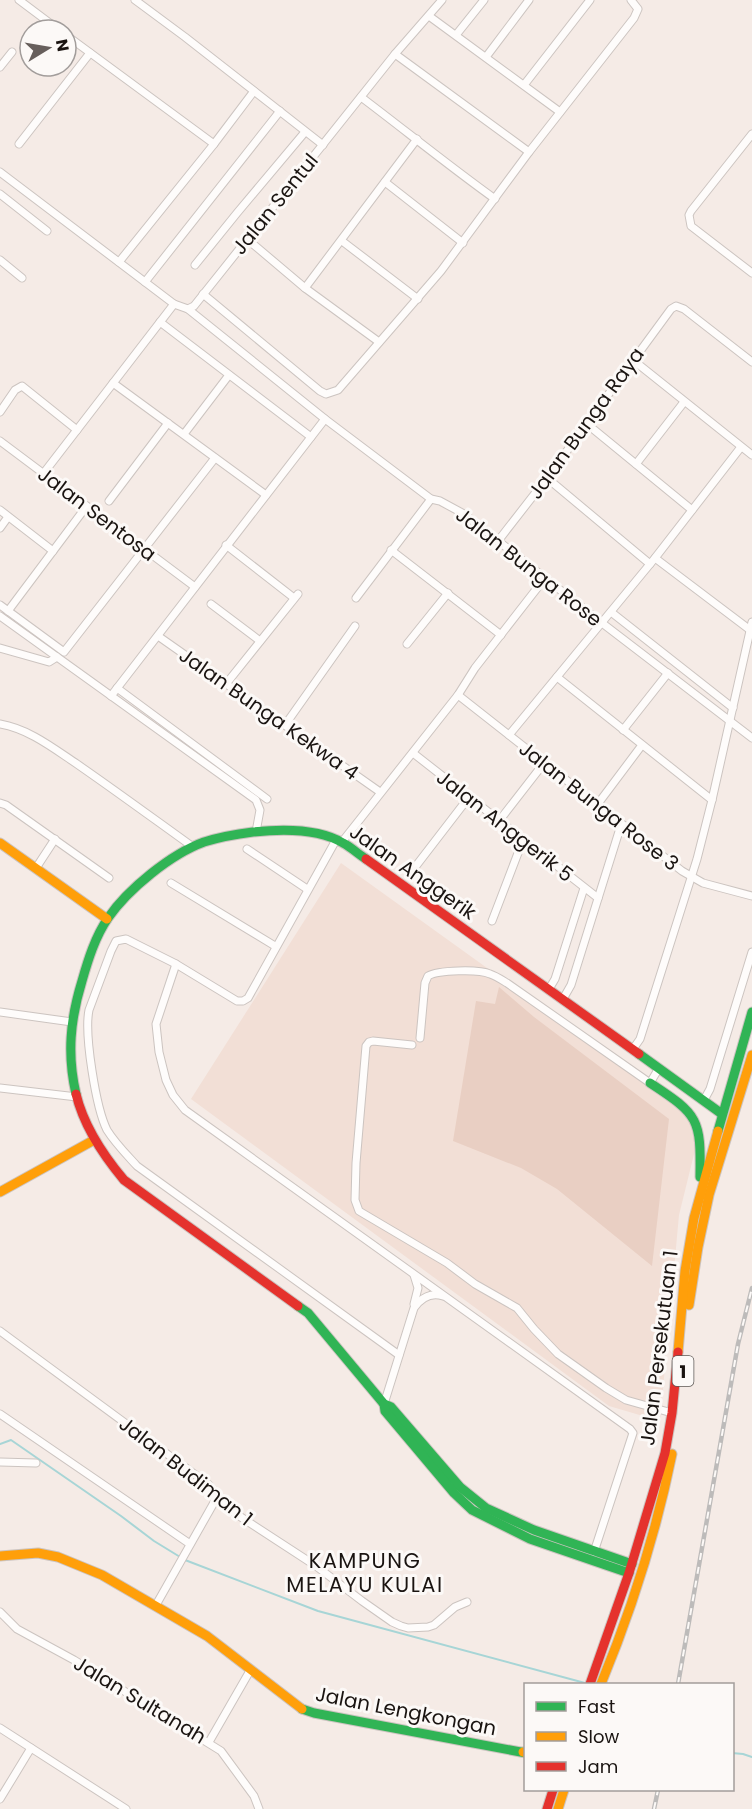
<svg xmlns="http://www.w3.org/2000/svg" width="752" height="1809" viewBox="0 0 752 1809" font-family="Poppins,sans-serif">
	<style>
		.built { fill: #f2dfd6 }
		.green { fill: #e9cfc3 }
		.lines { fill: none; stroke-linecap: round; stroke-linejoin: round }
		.stream { stroke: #a7d5d6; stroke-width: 2 }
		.street-casing { stroke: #ccc4c0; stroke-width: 9 }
		.fast-casing { stroke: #ccc4c0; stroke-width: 11 }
		.slow-casing { stroke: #ccc4c0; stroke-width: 11 }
		.jam-casing { stroke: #ccc4c0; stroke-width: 11 }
		.street { stroke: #fefcfb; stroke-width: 7 }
		.fast { stroke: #30b455; stroke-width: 9 }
		.slow { stroke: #ff9f0a; stroke-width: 9 }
		.jam { stroke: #e5322d; stroke-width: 9 }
		.rail-casing { stroke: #bdbbba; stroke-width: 4.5 }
		.rail { stroke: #fcf9f7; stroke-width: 2; stroke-dasharray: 7; stroke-linecap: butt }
		.labels { text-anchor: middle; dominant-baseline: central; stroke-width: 6; stroke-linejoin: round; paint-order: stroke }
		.shield { fill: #fcf9f7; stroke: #5e5956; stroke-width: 1.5 }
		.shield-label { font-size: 18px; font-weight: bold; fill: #1a1411 }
		.street-label { font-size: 20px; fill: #1a1411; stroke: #fcf9f7 }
		.neighbourhood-label { font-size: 21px; letter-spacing: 1.5px; fill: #1a1411; stroke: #fcf9f7 }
	</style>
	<rect width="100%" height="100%" fill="#f5ebe6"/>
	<path class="built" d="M341 863 687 1112 697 1142 679 1215 660 1421 609 1406 191 1099Z"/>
	<path class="green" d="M499 987 534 1017 669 1119 652 1266 557 1189 521 1168 453 1141 476 1001 495 1004Z"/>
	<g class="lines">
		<g class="stream">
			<path d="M0 1444 11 1440 121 1516 154 1541 185 1560 318 1611 585 1683"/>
			<path d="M732 1753 743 1754 752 1757"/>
		</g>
		<defs>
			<g id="street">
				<path d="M19 0 59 30"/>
				<path d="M135 0 185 37 323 145"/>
				<path d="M429 16 560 112"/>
				<path d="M66 35 214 144"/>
				<path d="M456 35 484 0"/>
				<path d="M395 54 529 152"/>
				<path d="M486 57 529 0"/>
				<path d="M0 67 12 52"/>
				<path d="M524 85 590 0"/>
				<path d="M361 97C406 131 449 166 495 199"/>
				<path d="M752 134 691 211 689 215 691 226 752 273"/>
				<path d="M19 144 90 53"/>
				<path d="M0 172 174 304 188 309 325 419 431 499 440 501 464 514 602 623 752 738"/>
				<path d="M385 182 463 243"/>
				<path d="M0 194 47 231"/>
				<path d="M247 239 305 288 379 342"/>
				<path d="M342 241 418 299"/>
				<path d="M0 260 22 278"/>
				<path d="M119 262 214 144 254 91"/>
				<path d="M195 265 237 213 305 132"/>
				<path d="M145 282 280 111"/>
				<path d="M305 288 417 139"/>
				<path d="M203 294 320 391 326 394 338 390 441 271 529 152 634 18 638 9 631 0"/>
				<path d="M188 309 194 306 395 54 442 0"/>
				<path d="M160 322 311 437"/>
				<path d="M633 360 752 455"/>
				<path d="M113 383 266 495"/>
				<path d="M0 412 15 390 22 386 77 430"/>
				<path d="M587 424 692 510"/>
				<path d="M184 434 229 375"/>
				<path d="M0 441 195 587"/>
				<path d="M636 464 684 402"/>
				<path d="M43 474 174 304"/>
				<path d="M547 478 650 564"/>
				<path d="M109 501 168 423"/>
				<path d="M0 510 53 551"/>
				<path d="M0 528 8 517"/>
				<path d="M498 541 547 478 671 309 676 306 684 309 752 362"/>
				<path d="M226 545 294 598"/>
				<path d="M391 550 501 635"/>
				<path d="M655 558 750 630"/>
				<path d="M356 598 431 499"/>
				<path d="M211 604 260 641"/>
				<path d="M0 605 64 652 215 458"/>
				<path d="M8 611 86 507"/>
				<path d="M611 612 733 708"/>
				<path d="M0 616 256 800 260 810 256 832"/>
				<path d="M158 636 380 792"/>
				<path d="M407 644 448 593"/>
				<path d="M0 648 49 662 57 657"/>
				<path d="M557 677 712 800"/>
				<path d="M226 684 298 594"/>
				<path d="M117 688 267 799"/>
				<path d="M458 695 682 871 703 883 752 896"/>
				<path d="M111 696 325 419"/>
				<path d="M0 724C29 729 53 748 77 764 116 791 154 819 193 847"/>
				<path d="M285 725 355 626"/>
				<path d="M623 730 668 673"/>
				<path d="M509 735 655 558 741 447"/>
				<path d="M413 753 598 898"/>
				<path d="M0 803 6 805 109 878"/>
				<path d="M597 805 642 745"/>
				<path d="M499 821 544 763"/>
				<path d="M336 840 248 998 243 1001H237L176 964 126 939 116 941 111 951 89 1010C84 1034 96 1108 107 1130 115 1143 127 1155 137 1166L399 1355"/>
				<path d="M342 842 458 695 475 668 545 578"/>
				<path d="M247 849 307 889"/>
				<path d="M36 868 55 839"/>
				<path d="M409 875 469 797"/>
				<path d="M171 883 275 946"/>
				<path d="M492 921 523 840"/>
				<path d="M176 964 156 1024 159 1052 166 1080 173 1095 185 1110 630 1429 633 1433 594 1552"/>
				<path d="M549 989 555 979 584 888"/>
				<path d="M563 999 571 985 621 825"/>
				<path d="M0 1012 72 1022"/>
				<path d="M420 1038 425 983 428 976C438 970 479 969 490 974 496 976 502 980 507 983L650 1083 659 1068"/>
				<path d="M412 1045 373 1041 369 1042 366 1046 356 1163 355 1200 359 1211 447 1263 475 1284 517 1308 534 1329 558 1354 606 1388 626 1400 672 1413"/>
				<path d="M633 1049 640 1039 697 859 712 800 752 622"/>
				<path d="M0 1088 77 1097"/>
				<path d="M704 1100 710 1089 752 952"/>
				<path d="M414 1275 418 1288 414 1304"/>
				<path d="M0 1331 208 1484C217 1493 219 1502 230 1510L316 1566 362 1601 392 1622 401 1626 408 1628 428 1627 434 1625 455 1607 467 1602"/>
				<path d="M384 1404 414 1308C421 1298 431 1292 443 1296"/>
				<path d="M0 1414 190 1544"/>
				<path d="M0 1462 36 1463"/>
				<path d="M156 1605 216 1499 215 1493"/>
				<path d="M0 1612 17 1629 74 1660 221 1751 254 1796 259 1809"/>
				<path d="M0 1728 126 1809"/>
				<path d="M209 1742 251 1669"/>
				<path d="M0 1799 31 1748"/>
			</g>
			<g id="fast">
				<path d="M639 1054 722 1114"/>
				<path d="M650 1083C699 1115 701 1119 700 1177"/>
				<path d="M76 1094C67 1055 70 1020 82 981 88 960 95 937 108 918 128 889 171 854 204 842 220 837 237 834 253 832 281 829 318 828 343 843 351 847 358 854 366 859"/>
				<path d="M718 1131 752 1012"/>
				<path d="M298 1306 308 1313 384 1404 391 1407 460 1487 486 1508 534 1530 632 1564"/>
				<path d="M384 1404 385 1411 454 1493 472 1510 530 1539 629 1573"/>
				<path d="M302 1709 314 1713 526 1753"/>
			</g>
			<g id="slow">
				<path d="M0 843 107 919"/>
				<path d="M0 1192 94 1140"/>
				<path d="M689 1305 698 1247 709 1195 752 1055"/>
				<path d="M678 1352 685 1271 694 1218 718 1131"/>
				<path d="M0 1556 38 1553 58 1557 102 1575 207 1636 302 1709"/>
				<path d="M601 1684C632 1609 656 1533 672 1454"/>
				<path d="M523 1752 526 1753"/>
				<path d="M558 1809 564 1790"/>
			</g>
			<g id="jam">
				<path d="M366 859 639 1054"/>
				<path d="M76 1094C84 1127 103 1155 124 1180L298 1306"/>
				<path d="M590 1684 629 1573 665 1453 672 1413 678 1352"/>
				<path d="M547 1809 553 1790"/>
			</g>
		</defs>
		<use href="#street" class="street-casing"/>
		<use href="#fast" class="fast-casing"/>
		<use href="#slow" class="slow-casing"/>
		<use href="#jam" class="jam-casing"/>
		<use href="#street" class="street"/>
		<use href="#fast" class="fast"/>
		<use href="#slow" class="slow"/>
		<use href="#jam" class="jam"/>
		<defs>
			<g id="rail">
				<path d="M678 1684 738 1344 752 1288"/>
				<path d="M654 1809 658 1790"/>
			</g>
		</defs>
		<use href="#rail" class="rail-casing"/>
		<use href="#rail" class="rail"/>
	</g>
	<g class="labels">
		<rect class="shield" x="672.5" y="1356" width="21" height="30" rx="4.5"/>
		<g class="shield-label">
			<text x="683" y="1371">1</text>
		</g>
		<g class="street-label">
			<text transform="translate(275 204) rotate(-51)">Jalan Sentul</text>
			<text transform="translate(586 423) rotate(-54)">Jalan Bunga Raya</text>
			<text transform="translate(97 514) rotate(37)">Jalan Sentosa</text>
			<text transform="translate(529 567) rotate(38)">Jalan Bunga Rose</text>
			<text transform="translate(269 714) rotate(35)">Jalan Bunga Kekwa 4</text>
			<text transform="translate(599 806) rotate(38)">Jalan Bunga Rose 3</text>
			<text transform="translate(505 826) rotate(38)">Jalan Anggerik 5</text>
			<text transform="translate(413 872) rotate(35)">Jalan Anggerik</text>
			<text transform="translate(659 1348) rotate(-83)">Jalan Persekutuan 1</text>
			<text transform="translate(186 1471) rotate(38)">Jalan Budiman 1</text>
			<text transform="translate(140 1700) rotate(31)">Jalan Sultanah</text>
			<text transform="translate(406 1711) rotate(11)">Jalan Lengkongan</text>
		</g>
		<g class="neighbourhood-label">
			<text x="365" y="1560">KAMPUNG<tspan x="365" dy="24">MELAYU KULAI</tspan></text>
		</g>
	</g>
	<rect x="524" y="1683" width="210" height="108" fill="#fcf9f7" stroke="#a29d9b" stroke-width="1.5"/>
	<rect x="536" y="1702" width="30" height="9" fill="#30b455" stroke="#a29d9b" stroke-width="1.5"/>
	<text x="578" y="1713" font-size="18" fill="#1a1411">Fast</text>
	<rect x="536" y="1732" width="30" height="9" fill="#ff9f0a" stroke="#a29d9b" stroke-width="1.5"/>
	<text x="578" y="1743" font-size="18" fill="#1a1411">Slow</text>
	<rect x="536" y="1762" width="30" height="9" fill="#e5322d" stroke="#a29d9b" stroke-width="1.5"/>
	<text x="578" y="1773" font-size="18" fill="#1a1411">Jam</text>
	<g transform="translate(48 48) rotate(79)"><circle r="28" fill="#fcf9f7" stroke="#a29d9b" stroke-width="1.5"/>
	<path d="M0-4.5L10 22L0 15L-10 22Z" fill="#675f5c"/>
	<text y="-9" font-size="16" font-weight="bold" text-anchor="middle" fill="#1a1411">N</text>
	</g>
</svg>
